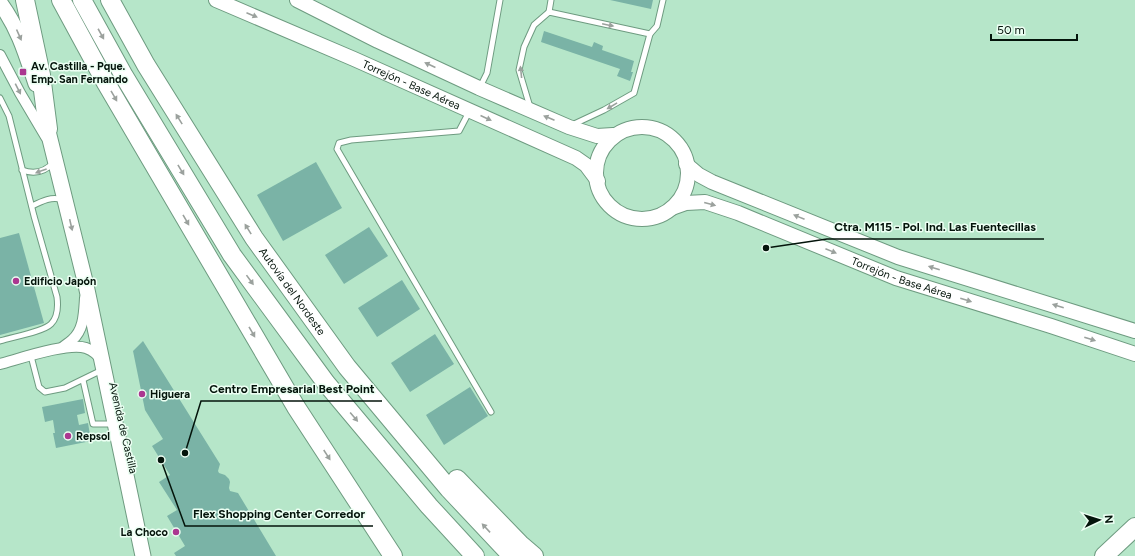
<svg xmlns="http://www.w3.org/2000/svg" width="1135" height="556" viewBox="0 0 1135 556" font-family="Figtree,sans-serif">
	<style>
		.building { fill: #7ab3a6 }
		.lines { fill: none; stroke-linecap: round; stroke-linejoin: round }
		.lane-casing { stroke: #6e9b80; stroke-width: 7 }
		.street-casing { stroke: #6e9b80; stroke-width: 12 }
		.secondary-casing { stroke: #6e9b80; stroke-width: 16 }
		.primary-casing { stroke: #6e9b80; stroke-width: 17 }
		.highway-casing { stroke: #6e9b80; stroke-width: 20 }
		.lane { stroke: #fff; stroke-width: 5 }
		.street { stroke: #fff; stroke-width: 10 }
		.secondary { stroke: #fff; stroke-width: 14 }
		.primary { stroke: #fff; stroke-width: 15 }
		.highway { stroke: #fff; stroke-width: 18 }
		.oneway { fill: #9ba19d }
		.poi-dot { fill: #ab3790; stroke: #ecfff3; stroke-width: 1.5 }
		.labels { text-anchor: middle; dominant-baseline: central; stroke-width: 3; stroke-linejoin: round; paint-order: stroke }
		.poi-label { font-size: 11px; font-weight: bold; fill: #04140b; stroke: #ecfff3; text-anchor: start }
		.street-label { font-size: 11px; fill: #04140b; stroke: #ecfff3 }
		.leader { fill: none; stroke: #04140b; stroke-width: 1.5 }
		.callout-dot { fill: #04140b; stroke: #ecfff3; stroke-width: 1.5 }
		.callout-label { font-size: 12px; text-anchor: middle; font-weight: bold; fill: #04140b; stroke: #ecfff3; stroke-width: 3; stroke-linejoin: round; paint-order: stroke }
	</style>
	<rect width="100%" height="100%" fill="#b6e6c9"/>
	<g class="building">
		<path d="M610 0H653L651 9Z"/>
		<path d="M544 31 592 47 594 42 603 46 602 50 634 61 631 72H633L630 81 617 76 620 69 541 42Z"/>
		<path d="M316 162 342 208 283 241 257 195Z"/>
		<path d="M369 227 388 256 344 284 325 255Z"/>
		<path d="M19 233 44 323 0 335V238Z"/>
		<path d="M402 280 420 309 377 337 358 308Z"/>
		<path d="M435 334 454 364 410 392 391 363Z"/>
		<path d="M143 341 220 464 218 471 219 473 225 475 229 479 230 482 229 488 230 491 238 493 276 556H176L174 553 185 546 167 516 177 510 159 482 170 475 152 446 163 439 145 410 133 351Z"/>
		<path d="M470 387 488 416 444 445 426 415Z"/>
		<path d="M83 399 85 413 77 415 79 425 88 423 91 441 56 448 53 433H55L53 420 45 422 42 407Z"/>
	</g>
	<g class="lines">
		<defs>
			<g id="lane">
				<path d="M549 12 551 0"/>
				<path d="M650 34 657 26 663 0"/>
				<path d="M480 87 487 73 500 0"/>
				<path d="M0 98 9 116 34 216 57 297C58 305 58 317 51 324 43 332 12 337 0 341"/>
				<path d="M530 107 519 70 524 47 534 25 549 12 650 34 634 93 604 110 572 125"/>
				<path d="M469 112 459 131 351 140 339 143 337 149 491 412"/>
				<path d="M22 170C35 175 45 172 54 162"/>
				<path d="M32 206C42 201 52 196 63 200"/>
				<path d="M31 356 39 387 45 392 65 388 102 370"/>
				<path d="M83 380 93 424H113"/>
			</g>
			<g id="street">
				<path d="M0 55 20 93 46 137"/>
				<path d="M62 348C65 345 69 343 72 340 84 330 84 313 85 298"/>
				<path d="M0 364C19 359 68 342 86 348 92 350 99 356 103 362"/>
			</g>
			<g id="secondary">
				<path id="s1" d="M216 0 354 59 576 158 586 165 598 181"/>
				<path d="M297 0 378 41 479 88 569 127 597 136 613 135"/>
				<circle cx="642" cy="173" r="46"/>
				<path d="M686 164 699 175 712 182 898 257 1135 331"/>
				<path id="s2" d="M672 208 686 203 705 202 738 213 896 278 1051 326 1135 354"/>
			</g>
			<g id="primary">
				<path d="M0 3C19 29 26 54 36 84"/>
				<path d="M45 119 86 285 143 556"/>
			</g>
			<g id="highway">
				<path d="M25 0 41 75 48 129"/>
				<path d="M61 0 106 83 296 407 393 556"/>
				<path d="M82 0 124 76 232 255 326 383 429 506 475 556"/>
				<path id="s3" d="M110 0 146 65 254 238 347 367 449 489 512 556"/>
				<path d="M457 479 520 544 534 556"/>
				<path d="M1104 556 1135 527"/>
			</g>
		</defs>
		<use href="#lane" class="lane-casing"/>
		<use href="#street" class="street-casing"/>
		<use href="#secondary" class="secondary-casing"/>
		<use href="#primary" class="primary-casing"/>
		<use href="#highway" class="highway-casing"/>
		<use href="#lane" class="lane"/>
		<use href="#street" class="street"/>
		<use href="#secondary" class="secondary"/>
		<use href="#primary" class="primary"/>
		<use href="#highway" class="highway"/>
	</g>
	<defs><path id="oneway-solid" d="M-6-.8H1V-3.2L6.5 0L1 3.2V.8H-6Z"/></defs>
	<g class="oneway">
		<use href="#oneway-solid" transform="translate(252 15) rotate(23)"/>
		<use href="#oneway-solid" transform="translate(608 25) rotate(12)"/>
		<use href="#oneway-solid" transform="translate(101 34) rotate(61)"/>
		<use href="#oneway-solid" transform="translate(19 35) rotate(66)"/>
		<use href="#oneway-solid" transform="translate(430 65) rotate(-155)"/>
		<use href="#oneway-solid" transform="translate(521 72) rotate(-96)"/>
		<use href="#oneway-solid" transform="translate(18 89) rotate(63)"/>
		<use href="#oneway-solid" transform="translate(114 96) rotate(60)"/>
		<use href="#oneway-solid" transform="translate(612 106) rotate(149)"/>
		<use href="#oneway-solid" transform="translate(486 118) rotate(24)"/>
		<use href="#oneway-solid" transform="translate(549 118) rotate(-157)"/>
		<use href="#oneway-solid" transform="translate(179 119) rotate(-122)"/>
		<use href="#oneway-solid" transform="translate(181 170) rotate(59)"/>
		<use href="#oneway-solid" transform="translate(41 171) rotate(160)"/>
		<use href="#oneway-solid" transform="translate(710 204) rotate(15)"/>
		<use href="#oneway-solid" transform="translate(799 217) rotate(-158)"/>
		<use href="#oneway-solid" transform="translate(186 220) rotate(60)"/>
		<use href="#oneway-solid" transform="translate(71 225) rotate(77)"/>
		<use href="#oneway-solid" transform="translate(248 229) rotate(-122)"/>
		<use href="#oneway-solid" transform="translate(831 251) rotate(22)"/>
		<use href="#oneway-solid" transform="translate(934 268) rotate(-163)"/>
		<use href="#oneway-solid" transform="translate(250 280) rotate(54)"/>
		<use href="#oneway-solid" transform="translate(966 300) rotate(17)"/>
		<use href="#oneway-solid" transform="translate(1058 306) rotate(-163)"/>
		<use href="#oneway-solid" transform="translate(252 332) rotate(60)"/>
		<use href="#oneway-solid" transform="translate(1090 339) rotate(18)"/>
		<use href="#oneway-solid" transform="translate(354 417) rotate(50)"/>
		<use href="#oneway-solid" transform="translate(327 455) rotate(57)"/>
		<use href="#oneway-solid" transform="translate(486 528) rotate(-133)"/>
	</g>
	<g class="poi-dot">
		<rect x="19" y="68" width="8" height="8" rx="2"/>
		<circle cx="16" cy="281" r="4"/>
		<circle cx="142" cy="394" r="4"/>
		<circle cx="68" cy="436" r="4"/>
		<circle cx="176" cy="532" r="4"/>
	</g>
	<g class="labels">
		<g class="poi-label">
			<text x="31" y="66">Av. Castilla - Pque.<tspan x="31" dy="13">Emp. San Fernando</tspan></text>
			<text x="24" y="281">Edificio Japón</text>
			<text x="150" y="394">Higuera</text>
			<text x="76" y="436">Repsol</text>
			<text x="168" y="532" text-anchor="end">La Choco</text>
		</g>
		<g class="street-label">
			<text stroke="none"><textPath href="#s1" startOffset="213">Torrejón - Base Aérea</textPath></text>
			<text stroke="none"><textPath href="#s2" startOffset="245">Torrejón - Base Aérea</textPath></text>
			<text stroke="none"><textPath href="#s3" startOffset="344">Autovía del Nordeste</textPath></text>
			<text transform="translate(123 428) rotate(77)">Avenida de Castilla</text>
		</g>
	</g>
	<path class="leader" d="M766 248L827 239H1044M185 453L201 401H382M161 460L185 526H373"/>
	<g class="callout-dot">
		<circle cx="766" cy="248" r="4"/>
		<circle cx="185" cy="453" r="4"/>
		<circle cx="161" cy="460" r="4"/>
	</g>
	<g class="callout-label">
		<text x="935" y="231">Ctra. M115 - Pol. Ind. Las Fuentecillas</text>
		<text x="292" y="393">Centro Empresarial Best Point</text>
		<text x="279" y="518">Flex Shopping Center Corredor</text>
	</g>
	<g transform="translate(1099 520) rotate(86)" stroke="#ecfff3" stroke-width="3" paint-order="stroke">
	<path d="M0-3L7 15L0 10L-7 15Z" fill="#04140b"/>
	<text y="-6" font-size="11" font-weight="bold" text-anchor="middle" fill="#04140b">N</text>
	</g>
	<path d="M991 34v6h86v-6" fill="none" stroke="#04140b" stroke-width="2"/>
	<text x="997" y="34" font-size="12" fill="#04140b" stroke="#ecfff3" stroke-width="3" paint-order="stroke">50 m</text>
</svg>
